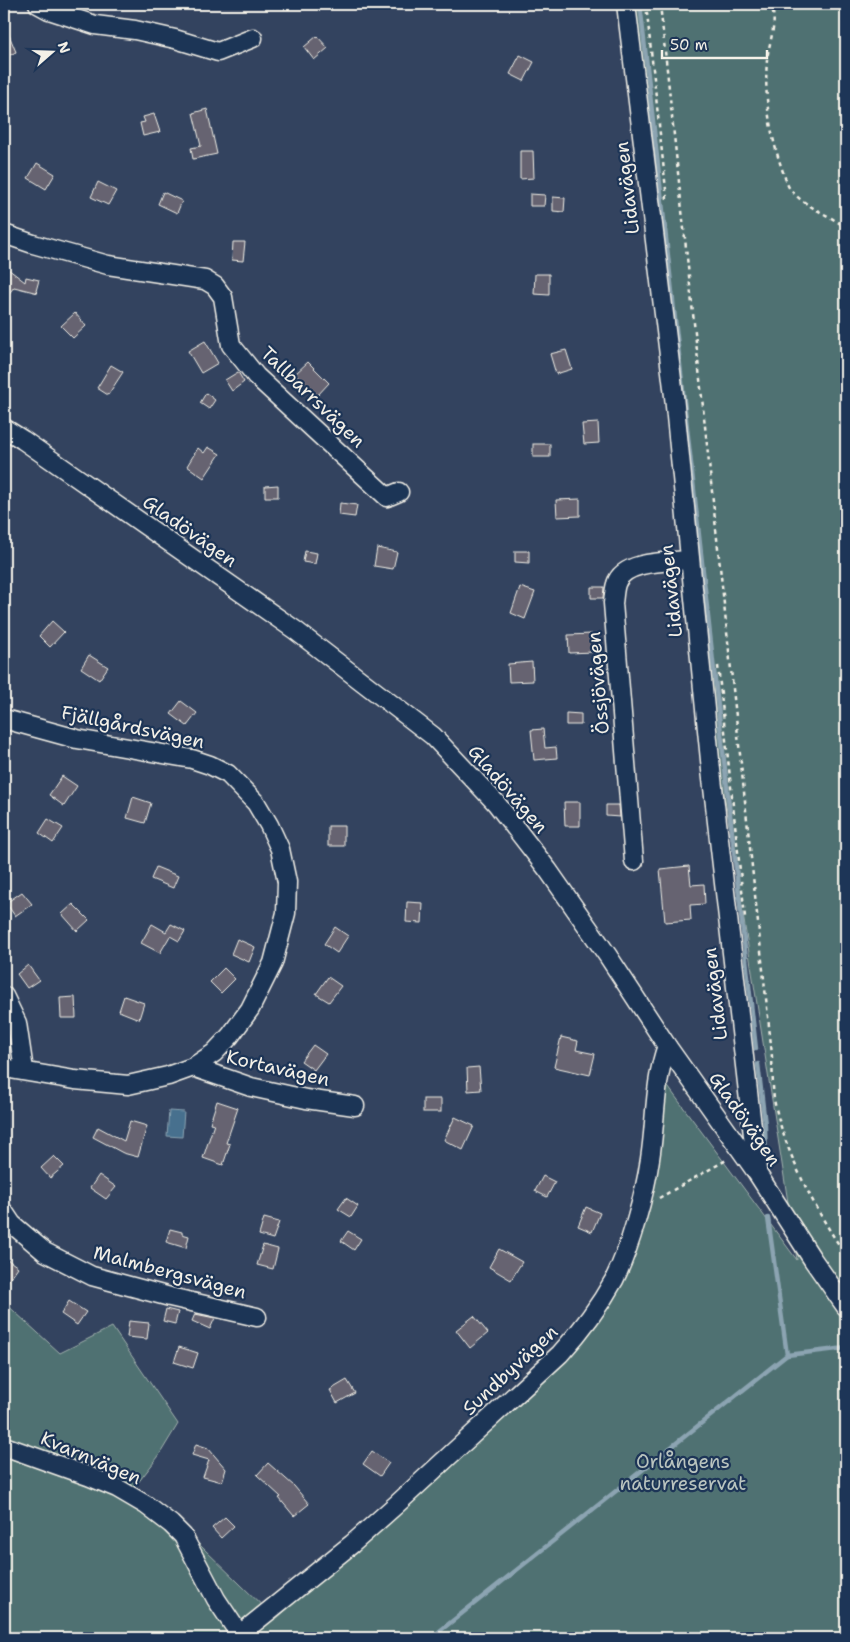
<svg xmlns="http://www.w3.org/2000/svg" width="850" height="1642" viewBox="0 0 850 1642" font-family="'Shantell Sans',sans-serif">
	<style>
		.green { fill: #4f7172; stroke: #a2b1ad }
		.water { fill: #46708e; stroke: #8ca4b2 }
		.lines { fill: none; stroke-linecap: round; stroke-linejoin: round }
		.stream { stroke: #8ca4b2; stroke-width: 4.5 }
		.building { fill: #666471; stroke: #f4f1e8 }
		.minor-casing { stroke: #f4f1e8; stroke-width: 21 }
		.path { stroke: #f4f1e8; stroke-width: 2.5; stroke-dasharray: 4 4; stroke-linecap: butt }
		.minor { stroke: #1d3557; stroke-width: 18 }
		.labels { text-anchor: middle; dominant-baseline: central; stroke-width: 4.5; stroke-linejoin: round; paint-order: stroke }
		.street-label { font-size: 19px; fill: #f4f1e8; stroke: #1d3557 }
		.park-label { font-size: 19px; fill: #bac4bf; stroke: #1d3557 }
	</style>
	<rect width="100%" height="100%" fill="#33435f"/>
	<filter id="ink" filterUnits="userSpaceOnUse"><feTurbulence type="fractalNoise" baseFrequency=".02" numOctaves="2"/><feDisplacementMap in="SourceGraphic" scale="10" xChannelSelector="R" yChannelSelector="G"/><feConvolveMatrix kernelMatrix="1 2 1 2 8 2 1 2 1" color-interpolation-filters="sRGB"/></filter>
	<g filter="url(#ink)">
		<path class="green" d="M635 4H846V1638H4V1302L60 1353 112 1327 178 1424 158 1457 133 1489 166 1512 276 1619 480 1438 623 1273 663 1080 797 1260 713 722Z"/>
		<path class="water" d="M169 1111 184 1112 182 1137 167 1136Z"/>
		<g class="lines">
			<g class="stream">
				<path d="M640 4 756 1049"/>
				<path d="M758 1064 765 1125 766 1169"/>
				<path d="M787 1355 846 1348"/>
				<path d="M431 1638 787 1355 768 1218"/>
			</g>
		</g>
		<g class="building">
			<path d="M4 23 16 52 4 58Z"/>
			<path d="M317 36 328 48 314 60 304 47Z"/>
			<path d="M520 55 534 62 524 81 510 74Z"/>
			<path d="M207 109 217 154 193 159 191 148 201 146 193 113Z"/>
			<path d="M154 114 160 132 143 136 140 123 145 122 143 117Z"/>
			<path d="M520 151H533L534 178 520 179Z"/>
			<path d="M37 163 55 174 46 189 28 178Z"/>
			<path d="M98 182 116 191 108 205 91 197Z"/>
			<path d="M163 192 182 201 177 213 158 204Z"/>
			<path d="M530 194 545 195 544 206H530Z"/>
			<path d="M553 197 565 198 564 212 553 211Z"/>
			<path d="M233 242H245L243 261 232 260Z"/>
			<path d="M8 269 25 282 26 277 39 280 36 291 38 293 14 287 4 300V275Z"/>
			<path d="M535 274H549V295L534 294Z"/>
			<path d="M75 313 86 326 73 338 61 326Z"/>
			<path d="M205 341 218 363 201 373 188 351Z"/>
			<path d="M566 350 572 369 556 374 550 354Z"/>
			<path d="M308 362 329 383 317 396 295 374Z"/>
			<path d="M111 365 123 372 108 395 97 388Z"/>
			<path d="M238 372 244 382 232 391 225 380Z"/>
			<path d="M206 393 215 400 209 409 200 403Z"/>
			<path d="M598 423 599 443 584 444 582 424Z"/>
			<rect x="533" y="444" width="17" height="13"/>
			<path d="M208 447 220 454 204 478 187 466 198 448 204 453Z"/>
			<path d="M278 485V497H265V486Z"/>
			<path d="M580 499V516L557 517 556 500Z"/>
			<path d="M340 503 357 505 355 517 339 515Z"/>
			<path d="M377 548 397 552 393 569 374 566Z"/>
			<path d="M305 551 317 553 315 564 303 562Z"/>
			<path d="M515 551H529V563L515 562Z"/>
			<path d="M520 587 535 592 525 619 511 613Z"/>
			<path d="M591 587H604L603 598H591Z"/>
			<path d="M52 621 64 632 50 647 39 636Z"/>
			<path d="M592 634 593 652 569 653 568 635Z"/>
			<path d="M89 655 108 667 99 680 81 668Z"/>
			<path d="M532 662 533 681 509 682 508 664Z"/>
			<path d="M181 701 197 713 187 726 171 714Z"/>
			<path d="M566 713 581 714V725H566Z"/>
			<path d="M543 729 545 748 556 747 557 758 534 760 531 730Z"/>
			<path d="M62 776 77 786 64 806 49 795Z"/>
			<path d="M133 797 151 803 145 823 127 818Z"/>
			<path d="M564 802H580V826H565Z"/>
			<path d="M606 805H619L620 817 606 816Z"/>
			<path d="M48 819 63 828 53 843 39 833Z"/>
			<rect x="328" y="826" width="16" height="20"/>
			<path d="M689 866 691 885 704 884 705 904 690 905 691 920 665 922 660 869Z"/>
			<path d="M156 867 178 876 173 888 151 879Z"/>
			<path d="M22 892 32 904 15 916 6 903Z"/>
			<path d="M407 902 423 903 422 923 406 922Z"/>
			<path d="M73 904 89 920 77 931 62 914Z"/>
			<path d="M152 924 166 932 171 924 185 931 179 941 170 936 160 953 141 943Z"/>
			<path d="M335 927 348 936 337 953 324 944Z"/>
			<path d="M237 939 255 947 249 962 231 954Z"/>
			<path d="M28 965 39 980 27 988 17 974Z"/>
			<path d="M224 968 235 979 221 993 210 982Z"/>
			<path d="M328 977 341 986 329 1002 316 994Z"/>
			<path d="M124 996 144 1003 139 1019 119 1011Z"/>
			<path d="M75 997 76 1018H61L60 998Z"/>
			<path d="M561 1037 578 1041 576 1050 595 1054 590 1075 554 1067Z"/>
			<path d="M313 1045 326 1054 314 1070 301 1061Z"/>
			<path d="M479 1067 481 1090 468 1091 467 1068Z"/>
			<rect x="423" y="1099" width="18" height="13"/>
			<path d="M217 1101 238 1108 226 1143 230 1144 223 1165 203 1158 214 1124 210 1123Z"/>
			<path d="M455 1117 474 1126 463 1150 444 1140Z"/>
			<path d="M130 1121 147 1126 138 1157 123 1153 93 1137 98 1127 124 1141Z"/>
			<path d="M54 1156 64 1166 50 1178 41 1168Z"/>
			<path d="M99 1175 116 1187 106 1199 90 1188Z"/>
			<path d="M543 1176 555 1182 547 1197 535 1191Z"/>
			<path d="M346 1198 358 1206 351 1217 338 1209Z"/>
			<path d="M586 1207 600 1213 592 1232 578 1226Z"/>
			<path d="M264 1218 279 1222 273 1239 259 1235Z"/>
			<path d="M170 1229 182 1232V1234L189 1236 186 1248 166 1242Z"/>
			<path d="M348 1231 361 1239 354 1250 341 1241Z"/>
			<path d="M263 1245 278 1249 273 1269 257 1265Z"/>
			<path d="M499 1249 522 1262 511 1280 489 1267Z"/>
			<path d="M4 1257 18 1267 4 1287Z"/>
			<path d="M69 1301 86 1312 77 1325 61 1314Z"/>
			<path d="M166 1309 178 1312 175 1324 163 1321Z"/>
			<path d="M195 1314 215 1318 210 1329 192 1321Z"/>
			<path d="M474 1316 488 1333 470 1348 456 1330Z"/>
			<path d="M129 1321 149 1323 147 1339 127 1337Z"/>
			<path d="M179 1347 198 1353 193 1368 174 1362Z"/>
			<path d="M347 1380 355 1393 337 1403 330 1390Z"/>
			<path d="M196 1444 208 1448 226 1469 222 1482 203 1477 209 1460 192 1455Z"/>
			<path d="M372 1451 389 1463 380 1476 363 1464Z"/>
			<path d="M268 1463 294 1486 309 1504 294 1516 279 1498 281 1497 257 1475Z"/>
			<path d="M225 1517 234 1526 221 1538 212 1528Z"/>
		</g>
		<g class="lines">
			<defs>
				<g id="minor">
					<path d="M38 4 49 10 95 25 135 30 175 39 218 52 253 38"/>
					<path d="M626 4 674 396 711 770 757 1170"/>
					<path d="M4 234 33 244 108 265 205 280 215 286 223 297 231 345 256 376 387 497 399 492"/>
					<path d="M4 428 23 440 295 630 433 736 496 803 548 870 608 956 667 1046 757 1173 813 1260 846 1307"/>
					<path d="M4 719 77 739 192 759 210 765 228 774 256 803 269 825 280 849 287 882 286 913 273 963 250 1009 230 1036 214 1053 193 1067 168 1076 128 1085 75 1080 4 1068"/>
					<path d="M634 861 613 603C614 597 614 590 616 584 623 560 669 562 690 560"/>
					<path d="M4 996 17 1023 24 1070"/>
					<path d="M193 1067 251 1087 306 1099 355 1106"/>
					<path d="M4 1212 12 1224 45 1252 92 1276 170 1297 257 1317"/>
					<path d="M4 1446 88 1476 117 1488 146 1505 171 1524 183 1536 216 1599 242 1638"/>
					<path d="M239 1635 352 1544 397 1504 560 1354C581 1331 599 1307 614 1280 630 1248 645 1194 650 1159 656 1121 654 1081 667 1046"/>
				</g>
			</defs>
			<use href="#minor" class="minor-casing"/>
			<g class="path">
				<path d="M646 4 667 199"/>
				<path d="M660 4 771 1045C773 1063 772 1081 774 1099 783 1149 817 1214 846 1255"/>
				<path d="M770 4C779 21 769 41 767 60 764 98 770 135 783 172 785 177 787 185 790 189 804 207 829 214 846 228"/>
				<path d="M718 666 745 917"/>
				<path d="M659 1198 728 1159"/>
			</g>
			<use href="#minor" class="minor"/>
		</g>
	</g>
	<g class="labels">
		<g class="street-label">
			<text transform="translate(627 188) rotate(-97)">Lidavägen</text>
			<text transform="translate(313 397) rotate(44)">Tallbarrsvägen</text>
			<text transform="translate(190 531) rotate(35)">Gladövägen</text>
			<text transform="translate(671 591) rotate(-96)">Lidavägen</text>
			<text transform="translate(598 683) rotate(-95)">Össjövägen</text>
			<text transform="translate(133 727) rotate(12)">Fjällgårdsvägen</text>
			<text transform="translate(508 789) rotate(49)">Gladövägen</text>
			<text transform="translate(715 994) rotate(-97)">Lidavägen</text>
			<text transform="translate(278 1068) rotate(13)">Kortavägen</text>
			<text transform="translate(745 1119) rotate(55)">Gladövägen</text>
			<text transform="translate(170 1272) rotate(15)">Malmbergsvägen</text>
			<text transform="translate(510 1370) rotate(-43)">Sundbyvägen</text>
			<text transform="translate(91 1458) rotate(23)">Kvarnvägen</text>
		</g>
		<g class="park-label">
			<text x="683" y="1461">Orlångens<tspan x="683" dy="22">naturreservat</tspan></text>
		</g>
	</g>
	<rect width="850" height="1642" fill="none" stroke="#1d3557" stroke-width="20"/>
	<rect x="10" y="10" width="830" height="1622" fill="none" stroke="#f4f1e8" stroke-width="2" filter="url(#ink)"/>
	<g transform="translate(52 52) rotate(70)" stroke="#1d3557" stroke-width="4" paint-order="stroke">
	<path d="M0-4L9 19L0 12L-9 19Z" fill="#f4f1e8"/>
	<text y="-8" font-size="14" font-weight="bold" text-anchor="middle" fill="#f4f1e8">N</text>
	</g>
	<path d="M662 50v8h105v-8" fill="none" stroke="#f4f1e8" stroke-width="2.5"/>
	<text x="670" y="50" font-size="15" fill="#f4f1e8" stroke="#1d3557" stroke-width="4" paint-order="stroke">50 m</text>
</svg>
